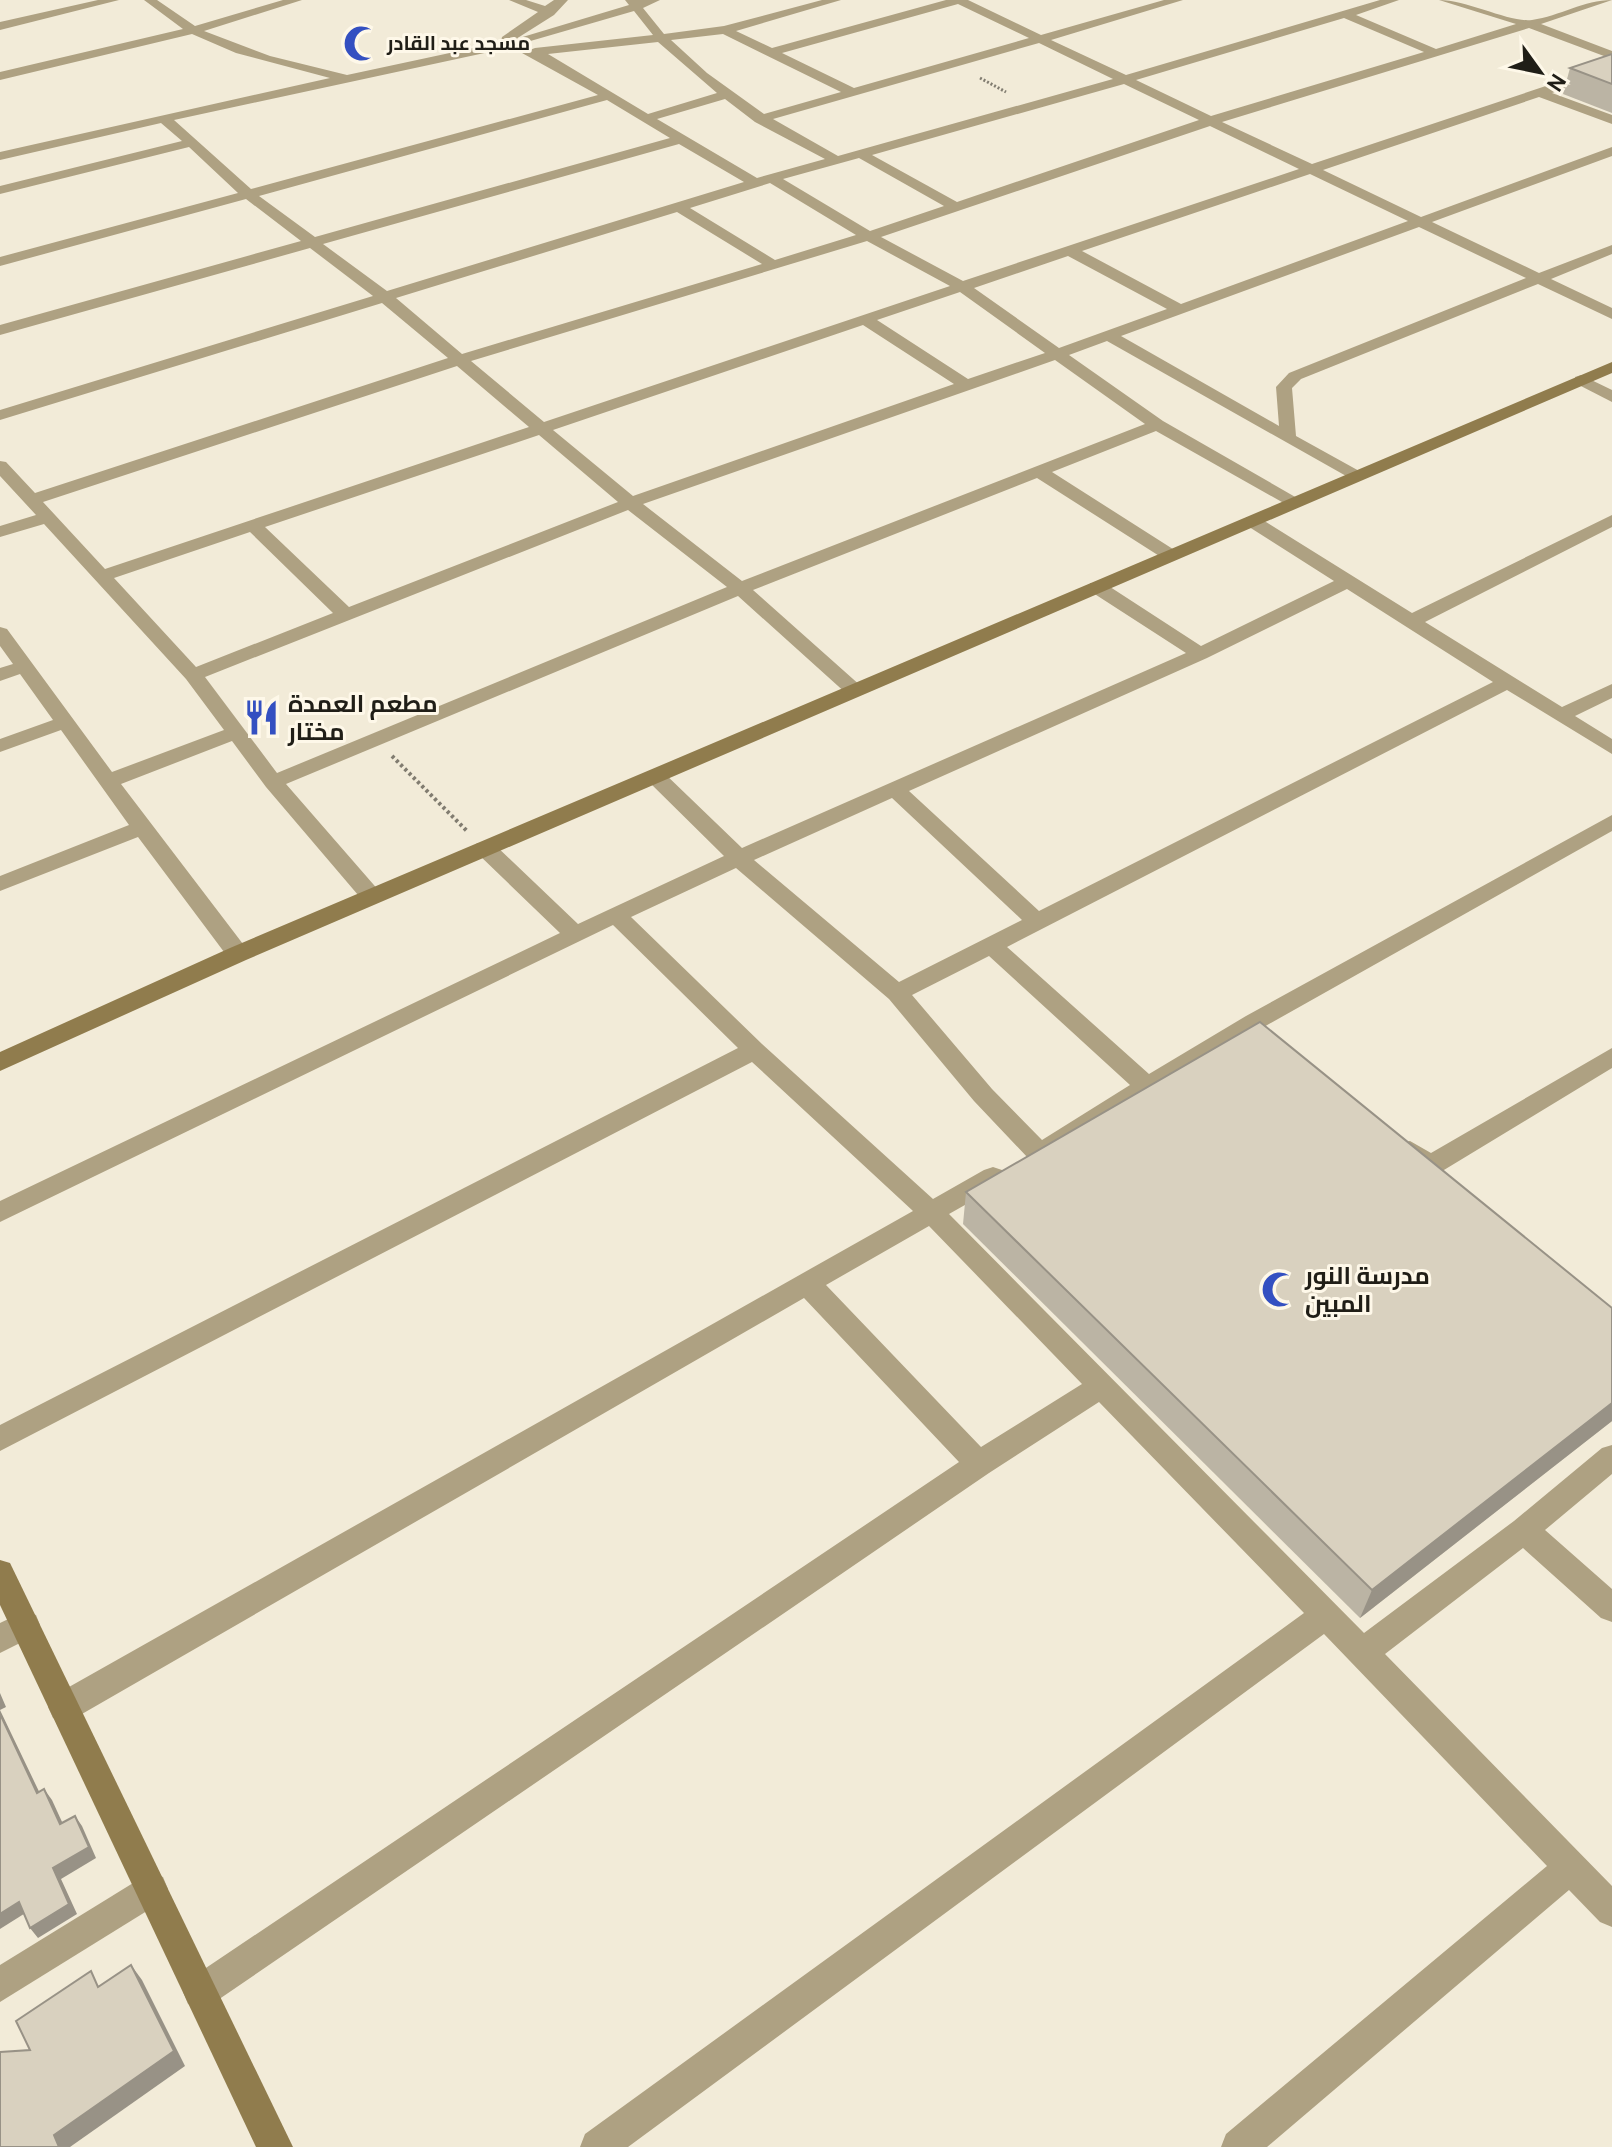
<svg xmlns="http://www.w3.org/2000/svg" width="1612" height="2147" viewBox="0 0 1612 2147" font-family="Cabin,Cairo,sans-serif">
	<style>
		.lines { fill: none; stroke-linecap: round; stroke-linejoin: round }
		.path-far1 { stroke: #817c70; stroke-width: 3; stroke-dasharray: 2 2; stroke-linecap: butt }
		.path { stroke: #817c70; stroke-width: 4; stroke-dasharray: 3 3; stroke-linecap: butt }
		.street { fill: #aea182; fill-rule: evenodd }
		.secondary { fill: #907c4d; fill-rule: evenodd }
		.wall { fill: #bbb4a4 }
		.shaded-wall { fill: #989286 }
		.building { fill: #d9d1bf; stroke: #989286; stroke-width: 2 }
		.labels { text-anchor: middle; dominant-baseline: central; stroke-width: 6; stroke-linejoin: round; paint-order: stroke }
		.far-poi-label { font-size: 20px; font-weight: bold; fill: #201e17; stroke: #fef8e9; text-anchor: start }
		.poi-label { font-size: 24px; font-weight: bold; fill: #201e17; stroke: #fef8e9; text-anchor: start }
	</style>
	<rect width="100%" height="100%" fill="#f2ebd8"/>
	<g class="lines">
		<path class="path-far1" d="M980 78 1006 92"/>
		<path class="path" d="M392 756 467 831"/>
		<g class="street">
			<path d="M98 0H119L0 30V22Z"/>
			<path d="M144 0H157L195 26 283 0H302L204 31 270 56 347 75 501 42 502 37 538 12 509 0H526L545 6 554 0H568L554 15 516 39 629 5 625 0H660L643 8 664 34 724 26 822 0H841L736 31 772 48 946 0H968L1041 35 1164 0H1183L1051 40 1126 75 1380 0H1399L1356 15 1436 49 1516 24 1439 0C1468 0 1510 23 1532 20 1560 16 1584 0 1612 0L1541 24 1612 51V59L1529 28 1222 122 1312 164 1612 64V72L1552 93 1612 115V124L1539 97 1323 170 1421 217 1612 147V156L1432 222 1539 273 1612 245V254L1551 279 1612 308V319L1538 284 1301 379 1292 388 1296 436 1361 472V480L1355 481 1107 341 1069 355 1163 421 1304 502 1295 507 1289 506 1156 431 1052 472 1176 551V559H1164L1037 478 753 590 862 687 865 691 862 695H848L738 596 286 784 380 892 383 897 380 902H364L266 787 232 741 121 784 246 948 249 954 238 962 230 960 138 837 0 891V876L129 825 61 730 0 752V739L53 720 20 674 0 681V668L13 664 0 646V627L7 629 112 772 224 730 186 679 44 524 0 537V526L36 515 0 476V461L6 462 35 493 448 358 382 303 0 420V410L373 296 310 248 0 335V325L301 241 246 199 0 266V257L238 193 189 147 0 194V186L182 141 161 123 0 160V152L330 78 236 53 192 34 0 80V72L183 29ZM958 4 1029 38 854 88 782 53ZM634 11 653 35 535 48 522 53 598 95 251 189 174 120 503 49ZM1344 18 1424 52 1211 116 1136 80ZM723 34 841 92 764 114 707 73 671 40ZM658 42 717 93 648 114 548 54ZM1039 43 1113 79 838 156 773 119ZM1124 84 1199 120 957 202 872 155ZM725 99 755 122 825 159 757 178 657 119ZM607 100 670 138 315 237 259 196ZM1210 126 1299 169 963 281 881 237ZM679 144 744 182 387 291 323 244ZM859 158 944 206 870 231 783 179ZM1310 174 1408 221 1181 304 1082 251ZM770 183 856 235 775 260 690 208ZM677 212 762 264 462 354 396 298ZM1419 227 1526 278 1289 373 1276 387 1279 426 1121 336ZM867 241 950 286 544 422 471 361ZM1068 256 1167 309 1059 348 974 288ZM960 292 1045 353 968 379 877 320ZM863 325 954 384 633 496 553 430ZM1055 360 1145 424 742 581 643 504ZM457 366 529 427 105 569 43 502ZM539 435 618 502 349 607 265 527ZM628 510 727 587 277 773 205 677ZM250 532 333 613 196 667 114 578Z"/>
			<path d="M1581 375 1612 390V402L1575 383V377Z"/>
			<path d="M1612 515V527L1425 622 1562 707 1612 684V698L1575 716 1612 739V754L1507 690 1007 947 1149 1074 1246 1016 1612 815V831L1262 1028 1062 1150 1050 1151 1047 1159H1029L974 1101 889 999 736 868 631 917 762 1044 933 1199 984 1170 993 1167 1002 1170 1006 1177 1002 1184 949 1214 1364 1633 1514 1521 1602 1448 1612 1445V1474L1545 1530 1612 1589V1622L1601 1618 1523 1548 1385 1654 1612 1886V1927L1600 1922 1569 1890 1267 2147H1221L1226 2134 1547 1866 1324 1634 628 2147H580L585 2134 1304 1613 1099 1402 989 1473 212 2004 200 2009 188 2004 183 1992 188 1980 959 1462 804 1298 75 1718 64 1722 53 1718 48 1707 53 1696 913 1211 752 1062 0 1451V1425L738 1048 613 925 0 1222V1201L560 933 477 853 474 848 477 843H493L578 924 724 856 648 781 645 776 648 771H662L742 848 1186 653 1090 591V583H1104L1201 646 1334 581 1246 525V517H1258L1412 613ZM1347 589 1493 682 1039 911 909 791 1207 658ZM892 798 1022 920 899 982 754 860ZM989 956 1130 1085 1042 1140 992 1089 912 995ZM929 1226 1082 1384 981 1447 826 1285Z"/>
			<path d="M1612 1048V1068L1439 1173C1423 1178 1405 1164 1398 1150L1401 1143 1410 1141 1431 1153Z"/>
			<path d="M25 1611 36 1615 40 1625 36 1635 0 1653V1623Z"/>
			<path d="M151 1872 163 1877 168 1889 163 1901 0 2002V1965Z"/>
		</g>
		<g class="secondary">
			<path d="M1612 362V373L246 960 0 1071V1052L230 948Z"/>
			<path d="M0 1560 10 1563 293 2147H256L0 1605Z"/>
		</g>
	</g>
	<g class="wall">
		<path d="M1612 54V113L1563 94 1570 68Z"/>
		<path d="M966 1192 1612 1308V1421L1360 1618 963 1224Z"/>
	</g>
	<g class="shaded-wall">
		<path d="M1612 1403V1421L1360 1618 1372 1590Z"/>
		<path d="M0 1693 6 1707 0 1710 45 1804 37 1793 0 1714Z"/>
		<path d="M44 1789 52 1800 68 1835 60 1824Z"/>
		<path d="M75 1816 82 1826 96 1858 61 1879 77 1914 38 1938 30 1928Z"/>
		<path d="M19 1902 27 1912 0 1929V1914Z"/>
		<path d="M131 1965 142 1980 185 2066 70 2147H59L54 2135Z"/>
	</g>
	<g class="building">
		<path d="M1612 54V84L1570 68Z"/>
		<path d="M1260 1022 1612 1308V1403L1372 1590 966 1192Z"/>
		<path d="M0 1714 37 1793 44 1789 60 1824 75 1816 89 1847 53 1868 69 1904 30 1928 19 1902 0 1914Z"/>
		<path d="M131 1965 174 2051 54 2135 59 2147H0V2052L30 2050 16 2021 91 1971 98 1987Z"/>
	</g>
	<defs>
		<symbol id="mosque-bare" viewBox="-9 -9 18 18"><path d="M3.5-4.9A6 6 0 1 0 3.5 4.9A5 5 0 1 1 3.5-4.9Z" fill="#3450c1" stroke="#fef8e9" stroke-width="2.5" paint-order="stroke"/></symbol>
		<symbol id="restaurant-bare" viewBox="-9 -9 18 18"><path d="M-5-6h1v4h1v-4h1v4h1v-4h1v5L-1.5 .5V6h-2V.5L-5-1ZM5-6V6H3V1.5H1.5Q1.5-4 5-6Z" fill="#3450c1" stroke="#fef8e9" stroke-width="2.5" paint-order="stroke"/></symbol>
	</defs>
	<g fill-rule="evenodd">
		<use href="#mosque-bare" x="336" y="18" width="51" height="51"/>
		<use href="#restaurant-bare" x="236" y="692" width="51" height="51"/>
		<use href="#mosque-bare" x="1254" y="1264" width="51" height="51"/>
	</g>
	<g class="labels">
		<g class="far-poi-label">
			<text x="387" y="43">مسجد عبد القادر</text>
		</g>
		<g class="poi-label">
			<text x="288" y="703">مطعم العمدة<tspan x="288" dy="28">مختار</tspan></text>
			<text x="1305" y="1275">مدرسة النور<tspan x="1305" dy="28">المبين</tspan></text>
		</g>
	</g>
	<g transform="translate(1540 72) rotate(123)" stroke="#fef8e9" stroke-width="6" paint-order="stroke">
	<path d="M0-6L14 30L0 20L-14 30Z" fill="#201e17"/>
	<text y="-12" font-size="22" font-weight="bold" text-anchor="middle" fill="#201e17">N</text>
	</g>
</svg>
